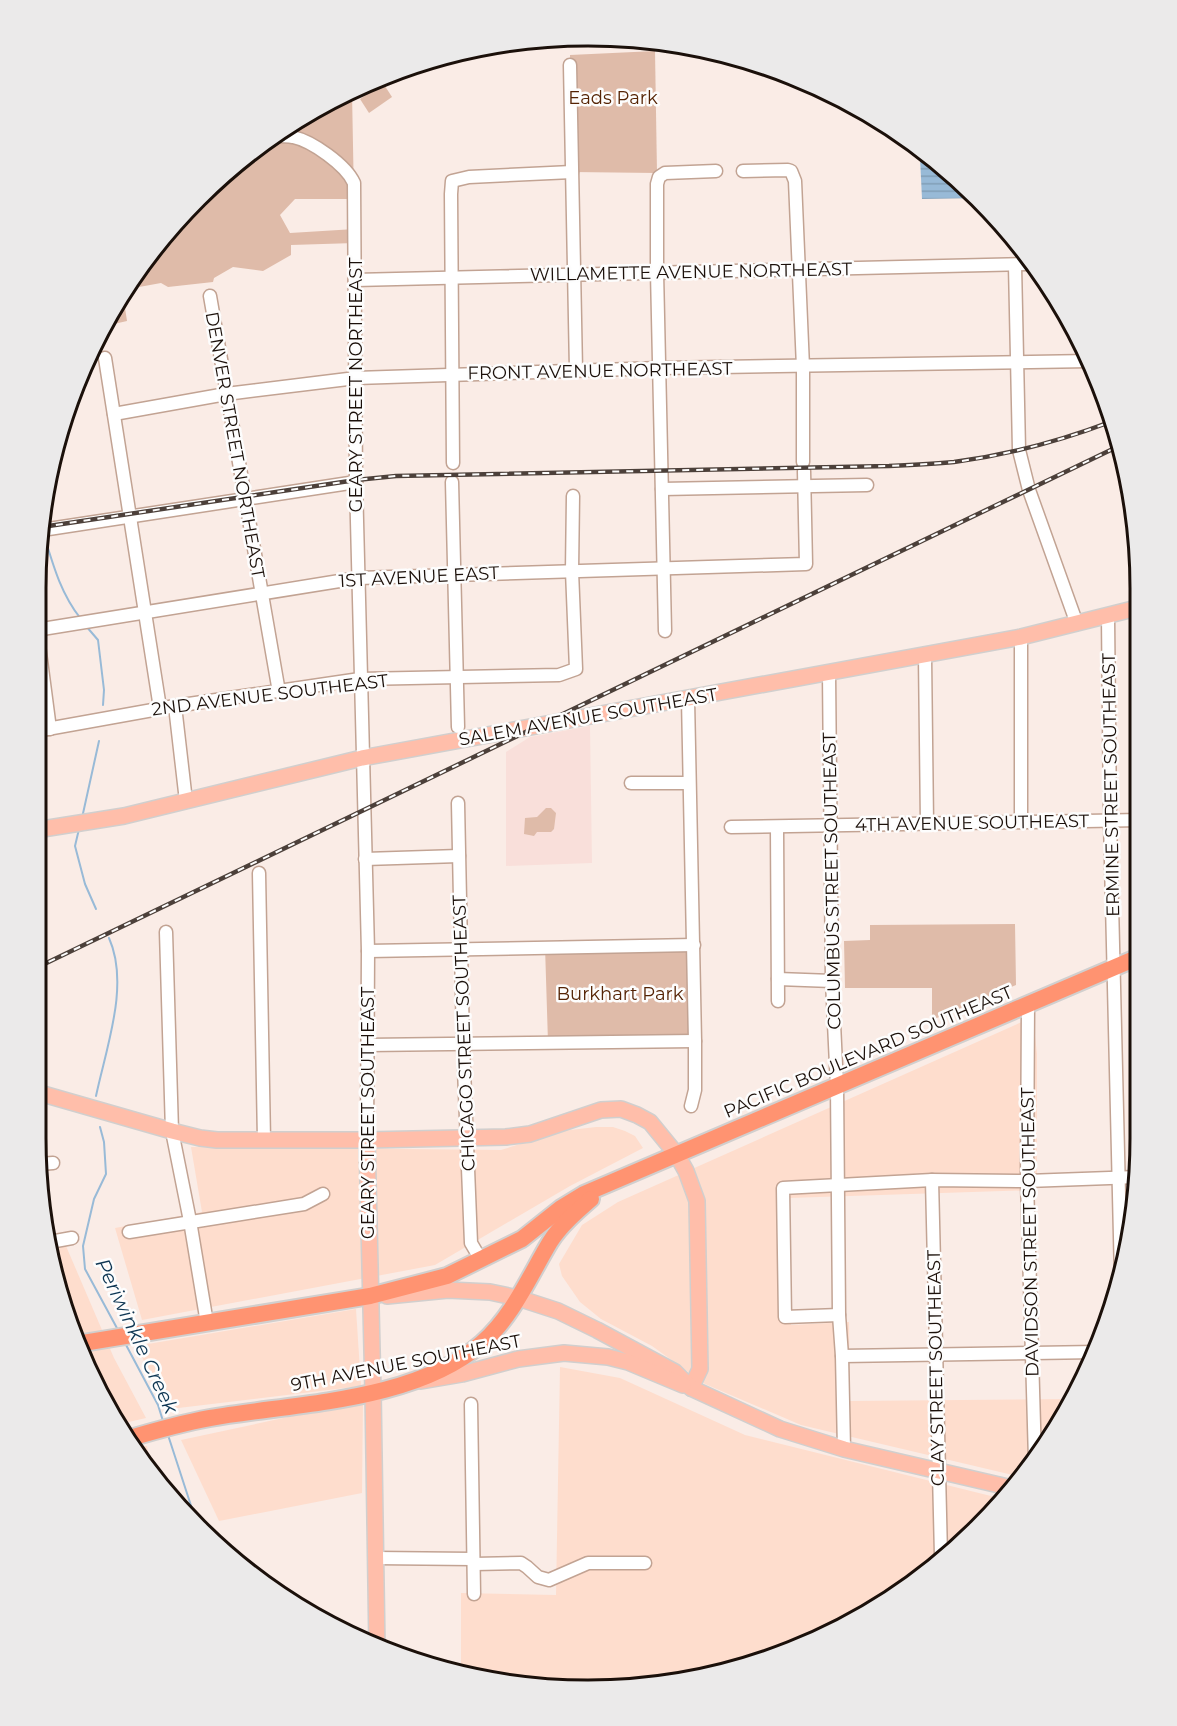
<svg xmlns="http://www.w3.org/2000/svg" width="1177" height="1726" viewBox="0 0 1177 1726" font-family="Montserrat,sans-serif">
	<style>
		.built { fill: #feddcd }
		.education { fill: #f9dfda }
		.green { fill: #dfbba9 }
		.water { fill: url(#water-rules) }
		.lines { fill: none; stroke-linecap: round; stroke-linejoin: round }
		.stream { stroke: #98bad7; stroke-width: 2 }
		.minor-casing { stroke: #c2a393; stroke-width: 15 }
		.major-casing { stroke: #d1cfce; stroke-width: 18 }
		.highway-casing { stroke: #d1cfce; stroke-width: 20 }
		.minor { stroke: #fff; stroke-width: 12 }
		.major { stroke: #ffbeaa; stroke-width: 15 }
		.highway { stroke: #ff9371; stroke-width: 16 }
		.rail-casing { stroke: #4c403a; stroke-width: 4.5 }
		.rail { stroke: #fdfdfd; stroke-width: 2; stroke-dasharray: 7; stroke-linecap: butt }
		.labels { text-anchor: middle; dominant-baseline: central; stroke-width: 5; stroke-linejoin: round; paint-order: stroke }
		.park-label { font-size: 18px; fill: #552304; stroke: #fdfdfd }
		.street-label { font-size: 18px; fill: #1b100a; stroke: #fdfdfd }
		.water-label { font-size: 20px; font-style: italic; fill: #0e3653; stroke: #fdfdfd }
		.rim { fill: none; stroke: #1b100a; stroke-width: 3 }
	</style>
	<defs>
		<pattern id="water-rules" width="6" height="5" patternUnits="userSpaceOnUse" patternTransform="scale(1.5)"><rect width="6" height="5" fill="#98bad7"/><path d="M0 2.5h6" fill="none" stroke="#829fb7"/></pattern>
	</defs>
	<rect width="100%" height="100%" fill="#faece6"/>
	<g class="built">
		<path d="M1033 1017 1037 1054V1190L789 1198 791 1325 849 1322 850 1401 1072 1399 1048 1445 1021 1477 801 1425 705 1384 652 1346 601 1319 580 1302 562 1276 559 1264 582 1225 618 1202Z"/>
		<path d="M596 1127H613L625 1131 635 1136 643 1148 570 1186 435 1265 142 1320 115 1228 202 1212 191 1147 501 1150 562 1131Z"/>
		<path d="M66 1246 114 1358 146 1418 120 1424 55 1281 51 1250Z"/>
		<path d="M356 1309 361 1386 170 1409 136 1346Z"/>
		<path d="M560 1367 620 1378 745 1435 1003 1499 979 1528 833 1633 696 1679 517 1685 461 1670V1593L556 1595Z"/>
		<path d="M363 1401 362 1493 219 1521 181 1440Z"/>
		<path d="M147 1446 151 1470 132 1447Z"/>
	</g>
	<path class="education" d="M590 726 592 863 506 866V752L530 737Z"/>
	<g class="green">
		<path d="M655 51 657 173 572 172 570 55Z"/>
		<path d="M383 83 392 97 369 113 360 99Z"/>
		<path d="M352 92 354 199H295L280 215 290 233 355 229V243L291 245V255L263 271 233 267 214 278 213 282 168 287 161 283 128 289 198 198 282 129Z"/>
		<path d="M123 295 127 321 105 326 110 313Z"/>
		<path d="M546 808H551L556 813 554 829 551 832H537L534 836 524 834 525 818 537 817Z"/>
		<path d="M1015 924 1016 985 932 1020V988H845L844 941 870 940V925Z"/>
		<path d="M694 945 695 1041 548 1043 545 947Z"/>
	</g>
	<path class="water" d="M920 157H929L980 198 922 199Z"/>
	<g class="lines">
		<g class="stream">
			<path d="M47 510 58 449"/>
			<path d="M44 535C53 565 61 594 81 619"/>
			<path d="M86 626 98 640 104 690 103 705"/>
			<path d="M82 818 99 741"/>
			<path d="M79 829 75 846 85 884 96 909"/>
			<path d="M96 1096C106 1048 130 985 109 938"/>
			<path d="M100 1127 104 1142 106 1174 94 1199 83 1246 85 1269 118 1330"/>
			<path d="M125 1343 158 1405 163 1421"/>
			<path d="M168 1435 196 1521"/>
		</g>
		<defs>
			<g id="minor">
				<path d="M570 65 576 370"/>
				<path d="M273 136C280 136 287 136 293 137 312 141 346 165 354 183L356 482 368 951 367 1140"/>
				<path d="M743 171 788 170 791 171 795 181 803 367V462"/>
				<path d="M1015 265 1019 450 1029 490 1077 624"/>
				<path d="M355 280 1027 264"/>
				<path d="M210 296 279 692"/>
				<path d="M105 358 160 708"/>
				<path d="M114 414 226 394 356 378 660 368 1090 361"/>
				<path d="M453 463 451 194 452 181 469 177 572 172"/>
				<path d="M452 482 458 727"/>
				<path d="M662 489 867 485"/>
				<path d="M42 530 356 482"/>
				<path d="M1108 616 1110 820 1121 1278"/>
				<path d="M36 630 358 578 806 564 804 471"/>
				<path d="M37 630 50 729"/>
				<path d="M665 631 657 272V184L659 177 665 173 716 171"/>
				<path d="M1021 637V822"/>
				<path d="M925 656 927 824"/>
				<path d="M829 673 832 981 837 1086 839 1315 842 1356 844 1449"/>
				<path d="M688 699 695 1041V1090L691 1106"/>
				<path d="M175 706 186 801"/>
				<path d="M36 731 175 706 360 679 559 675 576 669 572 571 573 496"/>
				<path d="M631 783H689"/>
				<path d="M458 803 463 1044 471 1243 481 1260"/>
				<path d="M731 827 1141 820"/>
				<path d="M777 828 778 1001"/>
				<path d="M365 859 459 856"/>
				<path d="M259 873 264 1140"/>
				<path d="M166 932 172 1131 190 1221 207 1323"/>
				<path d="M368 951 694 945"/>
				<path d="M778 979 832 981"/>
				<path d="M1028 1004 1027 1181 1035 1460"/>
				<path d="M367 1045 695 1041"/>
				<path d="M40 1164 53 1163"/>
				<path d="M932 1180 941 1556"/>
				<path d="M129 1232 304 1204 323 1194"/>
				<path d="M50 1242 72 1238"/>
				<path d="M839 1315 785 1317 783 1188 932 1180 1027 1181 1137 1177"/>
				<path d="M842 1356 1097 1352"/>
				<path d="M471 1404 474 1594"/>
				<path d="M375 1558 473 1559"/>
				<path d="M474 1564 521 1563 527 1567 538 1577 549 1580 588 1563H645"/>
			</g>
			<g id="major">
				<path d="M36 830 124 816 362 758 1021 637 1141 607"/>
				<path d="M36 1092 172 1131 200 1138 217 1140H367L506 1137 530 1134 601 1110 621 1109 637 1115 650 1122 677 1155 686 1171 697 1201 700 1369 691 1388"/>
				<path d="M367 1140 373 1392 377 1648"/>
				<path d="M387 1296 448 1290 490 1292 518 1298 558 1311 597 1330 675 1372 691 1388 780 1429 844 1449 1012 1488"/>
				<path d="M421 1381 462 1374 518 1359 564 1353 608 1357 628 1362 683 1385"/>
			</g>
			<g id="highway">
				<path d="M83 1343 370 1296 447 1276 522 1239 561 1208 584 1194 1141 956"/>
				<path d="M127 1439C154 1431 182 1423 210 1418 295 1403 415 1402 482 1343 513 1316 529 1277 550 1242 560 1226 576 1212 591 1199"/>
			</g>
		</defs>
		<use href="#minor" class="minor-casing"/>
		<use href="#major" class="major-casing"/>
		<use href="#highway" class="highway-casing"/>
		<use href="#minor" class="minor"/>
		<use href="#major" class="major"/>
		<use href="#highway" class="highway"/>
		<defs>
			<g id="rail">
				<path d="M42 527 356 480 396 476 889 466C911 465 933 464 954 462 1007 455 1060 441 1110 422"/>
				<path d="M36 968 1119 446"/>
			</g>
		</defs>
		<use href="#rail" class="rail-casing"/>
		<use href="#rail" class="rail"/>
	</g>
	<g class="labels">
		<g class="park-label">
			<text x="613" y="98">Eads Park</text>
			<text x="620" y="994">Burkhart Park</text>
		</g>
		<g class="street-label">
			<text transform="translate(691 272) rotate(-1)">WILLAMETTE AVENUE NORTHEAST</text>
			<text transform="translate(600 371) rotate(-1)">FRONT AVENUE NORTHEAST</text>
			<text transform="translate(356 385) rotate(-90)">GEARY STREET NORTHEAST</text>
			<text transform="translate(235 445) rotate(80)">DENVER STREET NORTHEAST</text>
			<text transform="translate(419 577) rotate(-3)">1ST AVENUE EAST</text>
			<text transform="translate(270 695) rotate(-7)">2ND AVENUE SOUTHEAST</text>
			<text transform="translate(588 717) rotate(-10)">SALEM AVENUE SOUTHEAST</text>
			<text transform="translate(1111 785) rotate(-91)">ERMINE STREET SOUTHEAST</text>
			<text transform="translate(972 823) rotate(-1)">4TH AVENUE SOUTHEAST</text>
			<text transform="translate(832 881) rotate(-91)">COLUMBUS STREET SOUTHEAST</text>
			<text transform="translate(464 1033) rotate(-92)">CHICAGO STREET SOUTHEAST</text>
			<text transform="translate(868 1052) rotate(-23)">PACIFIC BOULEVARD SOUTHEAST</text>
			<text transform="translate(368 1113) rotate(-90)">GEARY STREET SOUTHEAST</text>
			<text transform="translate(1030 1232) rotate(-91)">DAVIDSON STREET SOUTHEAST</text>
			<text transform="translate(406 1363) rotate(-11)">9TH AVENUE SOUTHEAST</text>
			<text transform="translate(936 1368) rotate(-91)">CLAY STREET SOUTHEAST</text>
		</g>
		<g class="water-label">
			<text transform="translate(137 1336) rotate(65)">Periwinkle Creek</text>
		</g>
	</g>
	<path d="M0 0H1177V1726H0ZM588 46H588A542 542 0 0 1 1130 588V1138A542 542 0 0 1 588 1680H588A542 542 0 0 1 46 1138V588A542 542 0 0 1 588 46Z" fill="#ebeaea" fill-rule="evenodd"/>
	<path class="rim" d="M588 46H588A542 542 0 0 1 1130 588V1138A542 542 0 0 1 588 1680H588A542 542 0 0 1 46 1138V588A542 542 0 0 1 588 46Z"/>
</svg>
